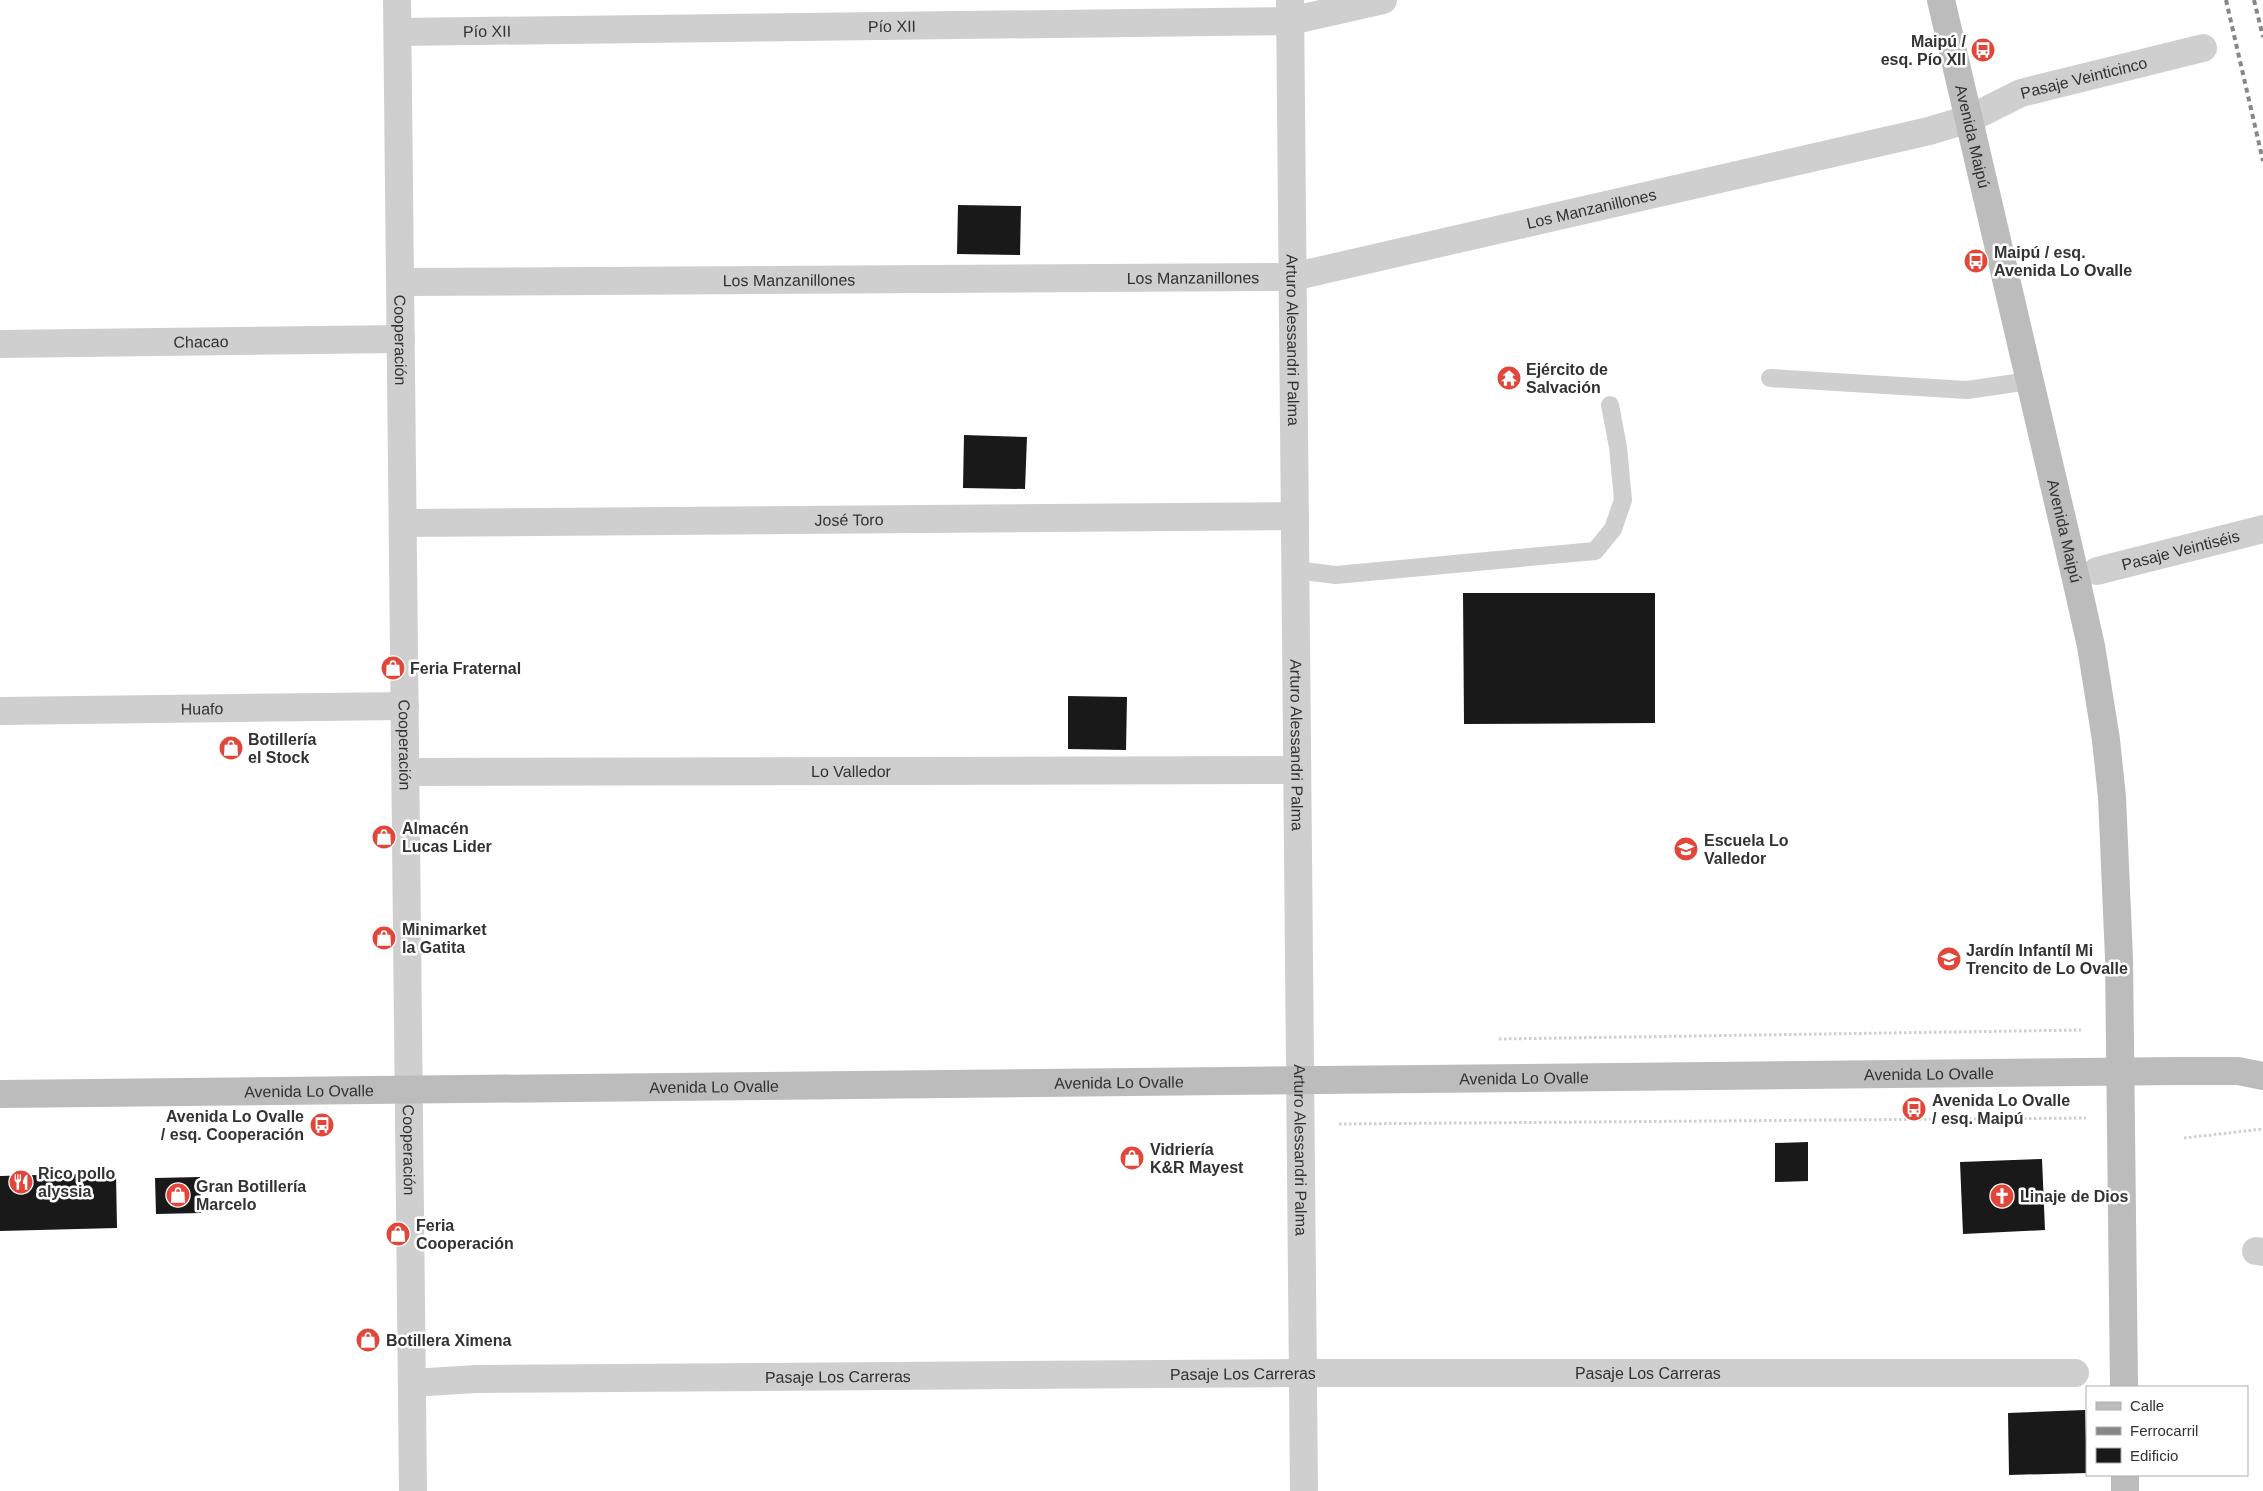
<svg xmlns="http://www.w3.org/2000/svg" width="2263" height="1491" viewBox="0 0 2263 1491" font-family="Arial,sans-serif">
	<style>
		.building { fill: #191919 }
		.lines { fill: none; stroke-linecap: round; stroke-linejoin: round }
		.path { stroke: #cfcfcf; stroke-width: 3; stroke-dasharray: 2.5 2.5; stroke-linecap: butt }
		.lane { stroke: #cfcfcf; stroke-width: 18 }
		.street { stroke: #cfcfcf; stroke-width: 28 }
		.secondary { stroke: #bcbcbc; stroke-width: 28 }
		.rail { stroke: #878787; stroke-width: 4; stroke-dasharray: 5 4; stroke-linecap: butt }
		.labels { text-anchor: middle; dominant-baseline: central; stroke-width: 5; stroke-linejoin: round; paint-order: stroke }
		.street-label { font-size: 16px; fill: #323232; stroke: #fff }
		.poi-label { font-size: 16px; font-weight: bold; fill: #323232; stroke: #fff; text-anchor: start }
	</style>
	<rect width="100%" height="100%" fill="#fff"/>
	<g class="building">
		<path d="M958 205 1021 206 1020 255 957 254Z"/>
		<path d="M964 435 1027 437 1025 489 963 488Z"/>
		<path d="M1463 593H1655V723L1464 724Z"/>
		<path d="M1068 696 1127 697 1126 750 1068 749Z"/>
		<path d="M1808 1142V1181L1775 1182V1143Z"/>
		<path d="M2042 1159 2045 1230 1963 1234 1960 1162Z"/>
		<path d="M116 1173 117 1228 0 1231V1176Z"/>
		<path d="M200 1177 201 1213 156 1214 155 1178Z"/>
		<path d="M2085 1410 2087 1473 2009 1475 2008 1413Z"/>
	</g>
	<g class="lines">
		<g class="path">
			<path d="M1499 1039 2081 1030"/>
			<path d="M1339 1124 2086 1118"/>
			<path d="M2184 1138 2263 1129"/>
		</g>
		<g class="lane">
			<path d="M1770 378 1967 390 2029 381"/>
			<path d="M1295 570 1336 575 1595 551 1613 529 1623 500 1618 447 1610 405"/>
		</g>
		<g class="street">
			<path id="s1" d="M397 0 413 1491"/>
			<path id="s2" d="M1290 0 1304 1491"/>
			<path id="s3" d="M398 32 1290 21 1383 0"/>
			<path id="s4" d="M401 282 1292 277 1929 131 1969 119 2021 93 2203 48"/>
			<path id="s5" d="M0 344 401 339"/>
			<path id="s6" d="M403 523 1295 516"/>
			<path id="s7" d="M2097 571 2263 529"/>
			<path id="s8" d="M0 711 405 706"/>
			<path id="s9" d="M406 772 1297 770"/>
			<path d="M2256 1251 2263 1252"/>
			<path id="s10" d="M412 1383 476 1379 1303 1373H2075"/>
		</g>
		<g class="secondary">
			<path id="s11" d="M1941 0 2076 579 2091 646 2106 740 2112 797 2119 958 2124 1387"/>
			<path id="s12" d="M0 1094 2179 1071H2238L2263 1076"/>
			<path d="M2125 1475V1491"/>
		</g>
		<g class="rail">
			<path d="M2226 0 2263 161"/>
			<path d="M2254 0 2263 37"/>
		</g>
	</g>
	<defs>
		<symbol id="bus-disc" viewBox="-11 -11 22 22"><circle r="9.5" fill="#e34539" stroke="#fff"/><path d="M-5-6H5V4H4V6H2V4H-2V6H-4V4H-5ZM-3.5-4V0h7V-4ZM-3.5 1.2v1.5H-2V1.2ZM2 1.2v1.5H3.5V1.2Z" fill="#fff"/></symbol>
		<symbol id="temple-disc" viewBox="-11 -11 22 22"><circle r="9.5" fill="#e34539" stroke="#fff"/><path d="M0-6L5-2H3V0L6.5 2.5H4V6H1.5V3h-3V6H-4V2.5H-6.5L-3 0V-2H-5Z" fill="#fff"/></symbol>
		<symbol id="shop-disc" viewBox="-11 -11 22 22"><circle r="9.5" fill="#e34539" stroke="#fff"/><path d="M-5-2.5h2.3a2.7 3.5 0 0 1 5.4 0H5L5.5 6h-11ZM-1.5-2.5h3a1.5 2.3 0 0 0-3 0Z" fill="#fff"/></symbol>
		<symbol id="school-disc" viewBox="-11 -11 22 22"><circle r="9.5" fill="#e34539" stroke="#fff"/><path d="M0-5L7-2L0 1L-7-2ZM-4 1L0 2.5L4 1V4Q0 6-4 4Z" fill="#fff"/></symbol>
		<symbol id="restaurant-disc" viewBox="-11 -11 22 22"><circle r="9.5" fill="#e34539" stroke="#fff"/><path d="M-5-6h1v4h1v-4h1v4h1v-4h1v5L-1.5 .5V6h-2V.5L-5-1ZM5-6V6H3V1.5H1.5Q1.5-4 5-6Z" fill="#fff"/></symbol>
		<symbol id="church-disc" viewBox="-11 -11 22 22"><circle r="9.5" fill="#e34539" stroke="#fff"/><path d="M-1.2-6h2.4v3.5h3.3v2.4h-3.3V6h-2.4V-.1h-3.3v-2.4h3.3Z" fill="#fff"/></symbol>
	</defs>
	<g fill-rule="evenodd">
		<use href="#bus-disc" x="1969" y="36" width="28" height="28"/>
		<use href="#bus-disc" x="1962" y="247" width="28" height="28"/>
		<use href="#temple-disc" x="1495" y="364" width="28" height="28"/>
		<use href="#shop-disc" x="379" y="654" width="28" height="28"/>
		<use href="#shop-disc" x="217" y="734" width="28" height="28"/>
		<use href="#shop-disc" x="370" y="823" width="28" height="28"/>
		<use href="#school-disc" x="1672" y="835" width="28" height="28"/>
		<use href="#shop-disc" x="370" y="924" width="28" height="28"/>
		<use href="#school-disc" x="1935" y="945" width="28" height="28"/>
		<use href="#bus-disc" x="1900" y="1095" width="28" height="28"/>
		<use href="#bus-disc" x="308" y="1111" width="28" height="28"/>
		<use href="#shop-disc" x="1118" y="1144" width="28" height="28"/>
		<use href="#restaurant-disc" x="7" y="1168" width="28" height="28"/>
		<use href="#shop-disc" x="164" y="1181" width="28" height="28"/>
		<use href="#church-disc" x="1988" y="1182" width="28" height="28"/>
		<use href="#shop-disc" x="384" y="1220" width="28" height="28"/>
		<use href="#shop-disc" x="354" y="1326" width="28" height="28"/>
	</g>
	<g class="labels">
		<g class="street-label">
			<text stroke="none"><textPath href="#s3" startOffset="494">Pío XII</textPath></text>
			<text stroke="none"><textPath href="#s3" startOffset="89">Pío XII</textPath></text>
			<text stroke="none"><textPath href="#s4" startOffset="1709">Pasaje Veinticinco</textPath></text>
			<text stroke="none"><textPath href="#s11" startOffset="140">Avenida Maipú</textPath></text>
			<text stroke="none"><textPath href="#s4" startOffset="1198">Los Manzanillones</textPath></text>
			<text stroke="none"><textPath href="#s4" startOffset="792">Los Manzanillones</textPath></text>
			<text stroke="none"><textPath href="#s4" startOffset="388">Los Manzanillones</textPath></text>
			<text stroke="none"><textPath href="#s1" startOffset="340">Cooperación</textPath></text>
			<text stroke="none"><textPath href="#s2" startOffset="340">Arturo Alessandri Palma</textPath></text>
			<text stroke="none"><textPath href="#s5" startOffset="201">Chacao</textPath></text>
			<text stroke="none"><textPath href="#s6" startOffset="446">José Toro</textPath></text>
			<text stroke="none"><textPath href="#s11" startOffset="545">Avenida Maipú</textPath></text>
			<text stroke="none"><textPath href="#s7" startOffset="86">Pasaje Veintiséis</textPath></text>
			<text stroke="none"><textPath href="#s8" startOffset="202">Huafo</textPath></text>
			<text stroke="none"><textPath href="#s1" startOffset="745">Cooperación</textPath></text>
			<text stroke="none"><textPath href="#s2" startOffset="745">Arturo Alessandri Palma</textPath></text>
			<text stroke="none"><textPath href="#s9" startOffset="445">Lo Valledor</textPath></text>
			<text stroke="none"><textPath href="#s12" startOffset="1929">Avenida Lo Ovalle</textPath></text>
			<text stroke="none"><textPath href="#s12" startOffset="1524">Avenida Lo Ovalle</textPath></text>
			<text stroke="none"><textPath href="#s12" startOffset="1119">Avenida Lo Ovalle</textPath></text>
			<text stroke="none"><textPath href="#s12" startOffset="714">Avenida Lo Ovalle</textPath></text>
			<text stroke="none"><textPath href="#s12" startOffset="309">Avenida Lo Ovalle</textPath></text>
			<text stroke="none"><textPath href="#s1" startOffset="1150">Cooperación</textPath></text>
			<text stroke="none"><textPath href="#s2" startOffset="1150">Arturo Alessandri Palma</textPath></text>
			<text stroke="none"><textPath href="#s10" startOffset="831">Pasaje Los Carreras</textPath></text>
			<text stroke="none"><textPath href="#s10" startOffset="1236">Pasaje Los Carreras</textPath></text>
			<text stroke="none"><textPath href="#s10" startOffset="426">Pasaje Los Carreras</textPath></text>
		</g>
		<g class="poi-label">
			<text x="1966" y="41" text-anchor="end">Maipú /<tspan x="1966" dy="18">esq. Pío XII</tspan></text>
			<text x="1994" y="252">Maipú / esq.<tspan x="1994" dy="18">Avenida Lo Ovalle</tspan></text>
			<text x="1526" y="369">Ejército de<tspan x="1526" dy="18">Salvación</tspan></text>
			<text x="410" y="668">Feria Fraternal</text>
			<text x="248" y="739">Botillería<tspan x="248" dy="18">el Stock</tspan></text>
			<text x="402" y="828">Almacén<tspan x="402" dy="18">Lucas Lider</tspan></text>
			<text x="1704" y="840">Escuela Lo<tspan x="1704" dy="18">Valledor</tspan></text>
			<text x="402" y="929">Minimarket<tspan x="402" dy="18">la Gatita</tspan></text>
			<text x="1966" y="950">Jardín Infantíl Mi<tspan x="1966" dy="18">Trencito de Lo Ovalle</tspan></text>
			<text x="1932" y="1100">Avenida Lo Ovalle<tspan x="1932" dy="18">/ esq. Maipú</tspan></text>
			<text x="304" y="1116" text-anchor="end">Avenida Lo Ovalle<tspan x="304" dy="18">/ esq. Cooperación</tspan></text>
			<text x="1150" y="1149">Vidriería<tspan x="1150" dy="18">K&amp;R Mayest</tspan></text>
			<text x="38" y="1173">Rico pollo<tspan x="38" dy="18">alyssia</tspan></text>
			<text x="196" y="1186">Gran Botillería<tspan x="196" dy="18">Marcelo</tspan></text>
			<text x="2020" y="1196">Linaje de Dios</text>
			<text x="416" y="1225">Feria<tspan x="416" dy="18">Cooperación</tspan></text>
			<text x="386" y="1340">Botillera Ximena</text>
		</g>
	</g>
	<rect x="2086" y="1386" width="162" height="90" fill="#ffffff" stroke="#adadad"/>
	<rect x="2096" y="1402" width="25" height="8" fill="#bcbcbc" stroke="#adadad"/>
	<text x="2130" y="1411" font-size="15" fill="#323232">Calle</text>
	<rect x="2096" y="1427" width="25" height="8" fill="#878787" stroke="#adadad"/>
	<text x="2130" y="1436" font-size="15" fill="#323232">Ferrocarril</text>
	<rect x="2096" y="1448" width="25" height="15" fill="#191919" stroke="#adadad"/>
	<text x="2130" y="1461" font-size="15" fill="#323232">Edificio</text>
</svg>
